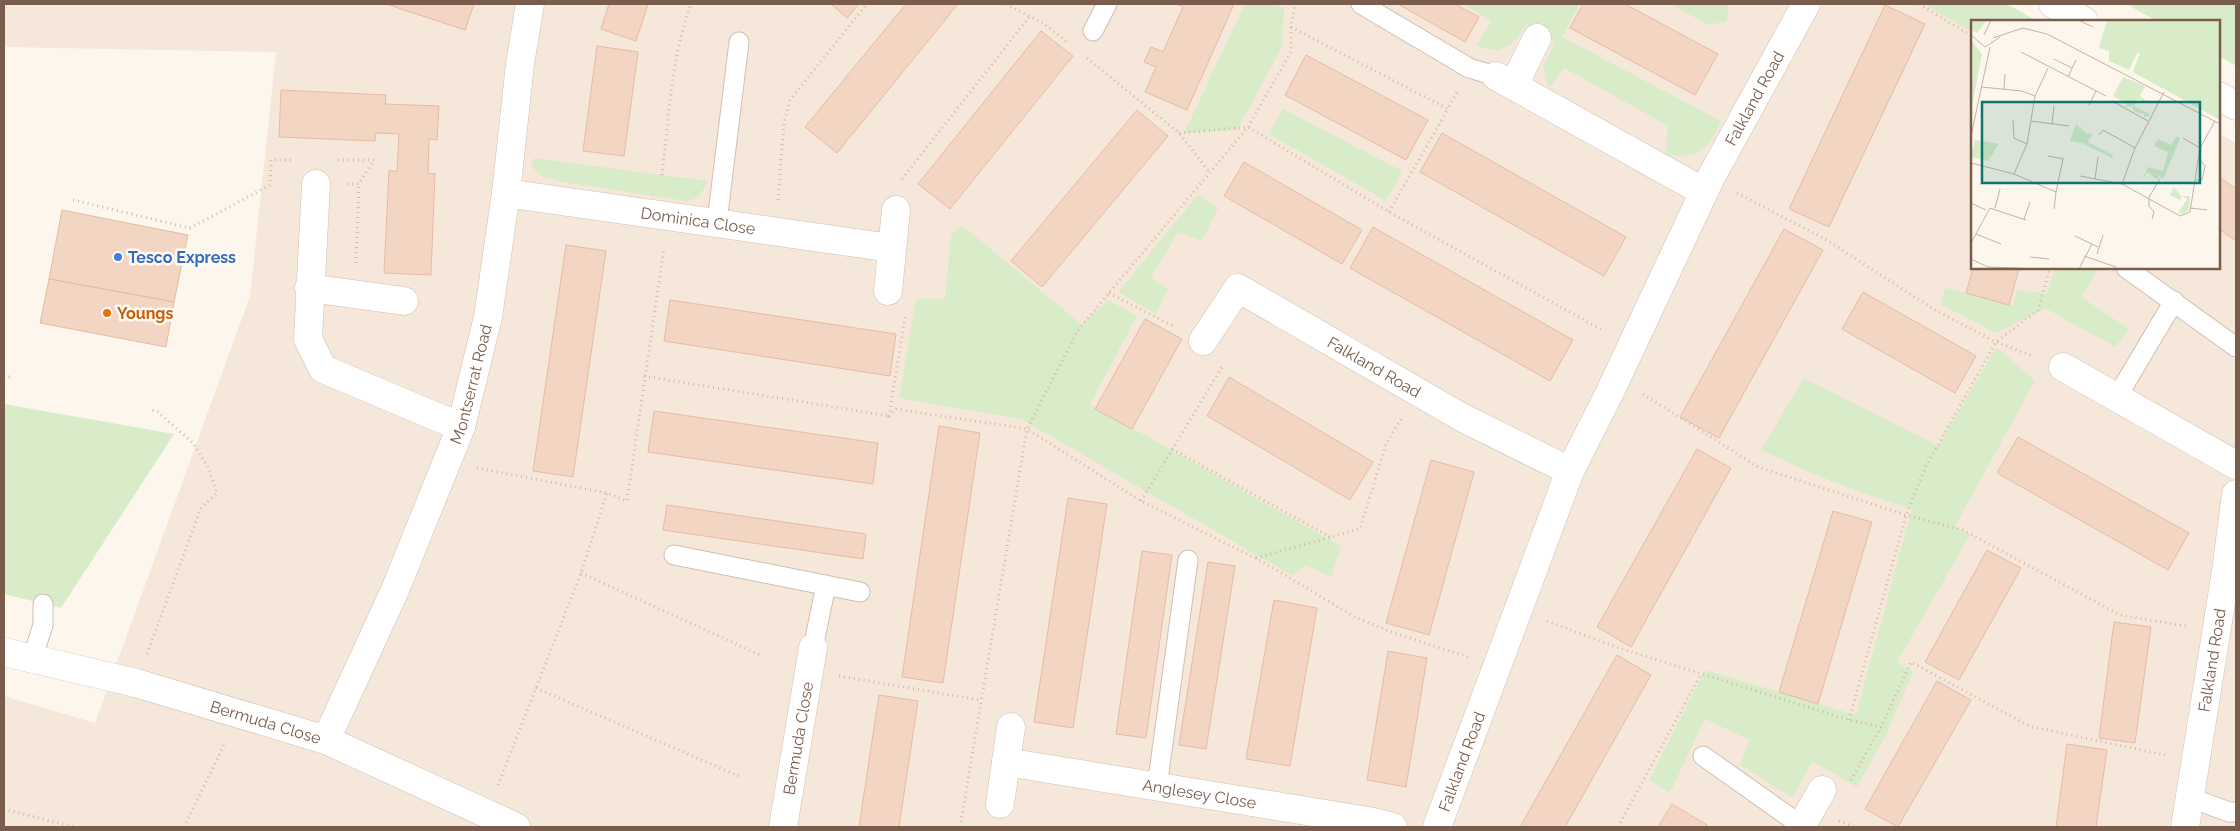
<svg xmlns="http://www.w3.org/2000/svg" width="2240" height="831" viewBox="0 0 2240 831" font-family="Raleway,sans-serif">
	<style>
		.residential { fill: #f5e8da }
		.green { fill: #d8ecc9 }
		.building { fill: #f3d5c3; stroke: #e6bba3 }
		.lines { fill: none; stroke-linecap: round; stroke-linejoin: round }
		.lane-casing { stroke: #d1beb0; stroke-width: 21 }
		.street-casing { stroke: #d1beb0; stroke-width: 29 }
		.secondary-casing { stroke: #d6c0b0; stroke-width: 29 }
		.path { stroke: #d9b8a5; stroke-width: 3; stroke-dasharray: 1 4; stroke-linecap: butt }
		.lane { stroke: #fff; stroke-width: 19 }
		.street { stroke: #fff; stroke-width: 28 }
		.secondary { stroke: #fff; stroke-width: 28 }
		.shop-dot { fill: #3f7fe0; stroke: #fffaf3; stroke-width: 2 }
		.food-dot { fill: #e8710a; stroke: #fffaf3; stroke-width: 2 }
		.labels { text-anchor: middle; dominant-baseline: central; stroke-width: 5; stroke-linejoin: round; paint-order: stroke }
		.street-label { font-size: 16px; fill: #7a5c4d; stroke: #fffaf3 }
		.shop-label { font-size: 16px; font-weight: bold; fill: #366cbe; stroke: #fffaf3; text-anchor: start }
		.food-label { font-size: 16px; font-weight: bold; fill: #c56008; stroke: #fffaf3; text-anchor: start }
		.inset-road { fill: none; stroke: #c5b3a7; stroke-width: 1 }
		.view { fill: #0f766e; fill-opacity: 0.15; stroke: #0f766e; stroke-width: 2.5 }
		.inset-edge { fill: none; stroke: #7a5c4d; stroke-width: 2.5 }
	</style>
	<rect width="100%" height="100%" fill="#fdf6ec"/>
	<path class="residential" d="M4 4H1992L1972 21V268H2219V133L2236 143V827H4V696L95 723 250 296 276 52 4 47Z"/>
	<g class="green">
		<path d="M1245 4H1274L1284 8 1282 47 1237 130 1184 133Z"/>
		<path d="M1462 4H1580L1562 37 1721 121C1707 151 1700 158 1665 155L1668 126 1564 68 1549 88 1543 67 1555 42 1527 24 1514 42 1498 51 1476 46 1492 21Z"/>
		<path d="M1670 4H1726L1728 5 1727 21 1709 25Z"/>
		<path d="M1924 4H2007L2037 21H1972V32Z"/>
		<path d="M2126 4H2236V66L2219 56V21H2157Z"/>
		<path d="M1283 109 1402 171 1386 201 1269 134Z"/>
		<path d="M534 158 708 181 699 197 687 201 562 182 541 176 531 166Z"/>
		<path d="M1198 195 1218 208 1202 241 1178 232 1151 278 1168 289 1156 314 1118 292Z"/>
		<path d="M962 225 1082 325 1108 300 1137 316 1090 404 1341 546 1331 577 1306 565 1293 576 1021 419 899 398 916 299H945L951 235Z"/>
		<path d="M2055 268H2099L2081 297 2129 329 2115 347 2045 308 1996 333 1940 304 1945 288 2013 305 2017 290 2047 294Z"/>
		<path d="M1996 348 2000 350 2035 381 1955 526 1970 535 1897 662 1913 672 1887 733 1857 787 1812 761 1793 798 1740 765 1750 740 1705 719 1670 793 1649 780 1705 670 1856 715 1912 508C1859 494 1810 473 1761 450L1804 378 1938 446Z"/>
		<path d="M4 404 174 434 61 608 4 594Z"/>
	</g>
	<g class="building">
		<path d="M386 4H474L465 30Z"/>
		<path d="M609 4H648L636 41 601 29Z"/>
		<path d="M831 4H859L847 18Z"/>
		<path d="M906 4H958L837 153 805 127Z"/>
		<path d="M1176 4H1234L1187 110 1145 92 1156 67 1144 62 1151 47 1163 52 1183 7Z"/>
		<path d="M1398 4H1455L1479 17 1465 42Z"/>
		<path d="M1583 4H1625L1718 54 1695 95 1570 28Z"/>
		<path d="M1885 5 1925 24 1829 227 1789 209Z"/>
		<path d="M1041 31 1073 56 950 209 918 184Z"/>
		<path d="M597 46 638 52 624 156 583 151Z"/>
		<path d="M1306 55 1428 120 1406 160 1285 95Z"/>
		<path d="M281 90 386 95 385 104 439 106 437 140 429 139 428 173 435 174 431 275 384 273 389 171H397L399 134 376 133 375 141 279 137Z"/>
		<path d="M1137 110 1168 136 1042 287 1011 261Z"/>
		<path d="M1442 133 1626 237 1604 276 1420 172Z"/>
		<path d="M1244 162 1362 230 1342 264 1224 196Z"/>
		<path d="M2219 177 2236 189V241L2219 229Z"/>
		<path d="M62 210 188 235 174 302 49 279Z"/>
		<path d="M1373 227 1573 340 1550 381 1350 268Z"/>
		<path d="M1784 229 1823 250 1719 438 1680 417Z"/>
		<path d="M566 245 606 251 573 477 533 471Z"/>
		<path d="M1973 268H2019L2009 305 1966 293Z"/>
		<path d="M49 279 174 302 166 347 40 323Z"/>
		<path d="M1863 292 1976 356 1955 393 1842 329Z"/>
		<path d="M670 300 896 334 890 376 664 341Z"/>
		<path d="M1145 319 1182 339 1132 429 1095 409Z"/>
		<path d="M1229 377 1373 462 1350 500 1207 416Z"/>
		<path d="M654 411 878 443 873 484 648 452Z"/>
		<path d="M939 426 980 433 943 683 902 677Z"/>
		<path d="M2018 437 2189 533 2168 570 1997 473Z"/>
		<path d="M1697 449 1731 468 1631 647 1597 627Z"/>
		<path d="M1431 460 1474 472 1429 635 1386 623Z"/>
		<path d="M1068 498 1107 504 1073 728 1034 722Z"/>
		<path d="M667 505 866 534 863 559 663 530Z"/>
		<path d="M1833 511 1872 522 1818 704 1779 692Z"/>
		<path d="M1987 550 2021 568 1959 680 1925 662Z"/>
		<path d="M1142 551 1172 555 1146 738 1116 734Z"/>
		<path d="M1208 562 1235 566 1206 749 1179 745Z"/>
		<path d="M1274 600 1317 608 1290 766 1246 759Z"/>
		<path d="M2114 622 2151 627 2135 743 2099 738Z"/>
		<path d="M1388 651 1427 658 1406 787 1367 780Z"/>
		<path d="M1617 655 1651 675 1565 827H1520Z"/>
		<path d="M1937 681 1971 700 1898 827 1865 809Z"/>
		<path d="M879 695 918 701 899 827H859Z"/>
		<path d="M2067 744 2107 750 2096 827H2056Z"/>
		<path d="M1672 804 1707 825 1705 827H1658Z"/>
	</g>
	<g class="lines">
		<defs>
			<g id="lane">
				<path d="M1361 4 1469 68 1496 76"/>
				<path d="M1093 31 1107 4"/>
				<path d="M717 222 739 42"/>
				<path d="M2126 268 2236 347"/>
				<path d="M2117 397 2174 301"/>
				<path d="M674 555 860 592"/>
				<path d="M813 648 826 585"/>
				<path d="M32 659 43 625V604"/>
				<path d="M1703 756 1802 826"/>
				<path d="M1157 787 1188 560"/>
				<path d="M2191 798 2229 812H2236"/>
			</g>
			<g id="street">
				<path d="M1496 76 1704 192"/>
				<path d="M1514 85 1537 38"/>
				<path d="M316 184 308 339 323 369 461 427"/>
				<path id="s1" d="M506 193 891 248"/>
				<path d="M309 288 404 301"/>
				<path d="M888 291 896 210"/>
				<path id="s2" d="M1203 341 1238 288 1461 417 1570 471"/>
				<path d="M2063 367 2236 465"/>
				<path id="s3" d="M4 652 136 683 326 740 516 827"/>
				<path id="s4" d="M326 740 395 590 461 427 488 317 506 193 520 64 530 4"/>
				<path id="s5" d="M1006 762 1374 822 1393 827"/>
				<path d="M1000 804 1011 727"/>
				<path id="s6" d="M783 827 813 648"/>
				<path id="s7" d="M1437 827 1570 471 1609 394 1710 179 1806 4"/>
				<path d="M1801 827 1822 790"/>
				<path id="s8" d="M2185 827 2226 571 2236 494"/>
			</g>
			<g id="secondary">
				<path d="M2053 4 2084 21"/>
				<path d="M2219 96 2236 106"/>
			</g>
		</defs>
		<use href="#lane" class="lane-casing"/>
		<use href="#street" class="street-casing"/>
		<use href="#secondary" class="secondary-casing"/>
		<g class="path">
			<path d="M1006 4 1043 23 1067 42"/>
			<path d="M1919 4 1972 36"/>
			<path d="M1291 27 1448 109 1457 92"/>
			<path d="M1087 58 1179 133 1210 173"/>
			<path d="M1179 133 1248 127 1389 212 1604 331"/>
			<path d="M338 160H374L359 184H347"/>
			<path d="M662 175C669 118 671 57 691 4"/>
			<path d="M902 179 1030 16"/>
			<path d="M1737 193 1825 239 1935 310 1996 342 2033 356"/>
			<path d="M73 200 190 228 270 185 271 160H294"/>
			<path d="M778 200 784 123 790 100 867 4"/>
			<path d="M1389 212 1448 109"/>
			<path d="M356 263 359 184"/>
			<path d="M1109 293 1175 327"/>
			<path d="M905 317 889 416 896 409 1027 429 1141 501 1261 561 1355 617 1394 633 1468 657"/>
			<path d="M644 376 889 416"/>
			<path d="M4 379 11 376"/>
			<path d="M1643 394 1758 467 1906 515 1963 530 2120 615 2186 626"/>
			<path d="M1172 449 1330 537"/>
			<path d="M477 468 607 493 627 501 664 248"/>
			<path d="M1141 501 1222 367"/>
			<path d="M1256 558 1360 529 1386 444 1401 419"/>
			<path d="M581 573 760 655"/>
			<path d="M1547 621 1616 647 1849 720 1881 727"/>
			<path d="M147 654 201 508 217 493 208 467 193 443 158 412 152 410"/>
			<path d="M839 676 980 700"/>
			<path d="M536 688 741 777"/>
			<path d="M1849 720 1906 515 1926 466 1996 342 2038 310 2050 268"/>
			<path d="M1851 780 1881 727 1911 662 2029 726 2165 755"/>
			<path d="M498 785 581 573 607 493"/>
			<path d="M4 809 74 827"/>
			<path d="M1839 821 1855 827"/>
			<path d="M184 827 225 743"/>
			<path d="M960 827 1027 429 1078 330 1248 127 1291 52V27L1295 4"/>
			<path d="M1618 827 1701 674"/>
		</g>
		<use href="#lane" class="lane"/>
		<use href="#street" class="street"/>
		<use href="#secondary" class="secondary"/>
	</g>
	<circle class="shop-dot" cx="118" cy="257" r="5"/>
	<circle class="food-dot" cx="107" cy="313" r="5"/>
	<g class="labels">
		<g class="street-label">
			<text stroke="none"><textPath href="#s7" startOffset="796">Falkland Road</textPath></text>
			<text stroke="none"><textPath href="#s1" startOffset="194">Dominica Close</textPath></text>
			<text stroke="none"><textPath href="#s2" startOffset="221">Falkland Road</textPath></text>
			<text stroke="none"><textPath href="#s4" startOffset="385">Montserrat Road</textPath></text>
			<text stroke="none"><textPath href="#s8" startOffset="169">Falkland Road</textPath></text>
			<text stroke="none"><textPath href="#s3" startOffset="271">Bermuda Close</textPath></text>
			<text stroke="none"><textPath href="#s6" startOffset="90">Bermuda Close</textPath></text>
			<text stroke="none"><textPath href="#s7" startOffset="70">Falkland Road</textPath></text>
			<text stroke="none"><textPath href="#s5" startOffset="196">Anglesey Close</textPath></text>
		</g>
		<g class="shop-label">
			<text x="128" y="257">Tesco Express</text>
		</g>
		<g class="food-label">
			<text x="117" y="313">Youngs</text>
		</g>
	</g>
	<g transform="translate(1971 20)">
		<rect width="249" height="249" fill="#fdf6ec"/>
		<path d="M0 0H16L6 13 0 10ZM136 0H249V100L162 52 169 33H166L158 50 138 41V31L128 28ZM0 20 11 34 0 91ZM152 57 174 66 169 76 179 84 167 79 163 86 179 94 178 96 173 97V94L162 91V86L155 87 156 84 142 76ZM105 104 116 114 122 113 117 122 142 135 141 138 111 123 99 121ZM206 116 209 119 192 159 188 156 186 160 177 152 172 158 177 147 192 151 197 132 183 126 187 119 200 125ZM4 120 28 124 17 141 0 137ZM203 167 210 176H219L218 190 212 194 207 193 216 179 211 176 209 180 199 175Z" fill="#d8ecc9"/>
		<path class="inset-road" d="M107 0 122 7M0 15 14 27M13 15 20 0M22 18 52 8 76 14 249 104M14 27 29 17M50 32 135 76M83 39 101 48M97 57 105 40M10 67 51 71 64 76M33 70 34 54M193 72 164 128 151 164 209 196 219 192 229 128 244 101M141 81 177 101M118 85 125 71M42 100 43 118 56 124M60 101 98 106M81 104 83 86M128 115 132 110 164 128M0 116 19 27M212 118 229 128M77 136 93 139M0 143 43 154 85 172 92 139M43 154 56 124 64 76 77 48M109 156 151 164M124 159 127 137M225 160H231L234 146 228 138M0 183 15 190M24 188 29 169M219 188 236 190M83 189 85 172M53 199 59 182M181 199 183 192 178 186V177L189 159M5 214 30 224M104 216 127 227M0 223 19 188 55 200M126 234 132 215M113 236 145 247M59 237 78 239M0 239 17 247 69 249M108 249 121 224"/>
		<path class="view" d="M11 82H229V163H11Z"/>
		<rect width="249" height="249" class="inset-edge"/>
	</g>
	<rect width="2240" height="831" fill="none" stroke="#7a5c4d" stroke-width="10"/>
</svg>
